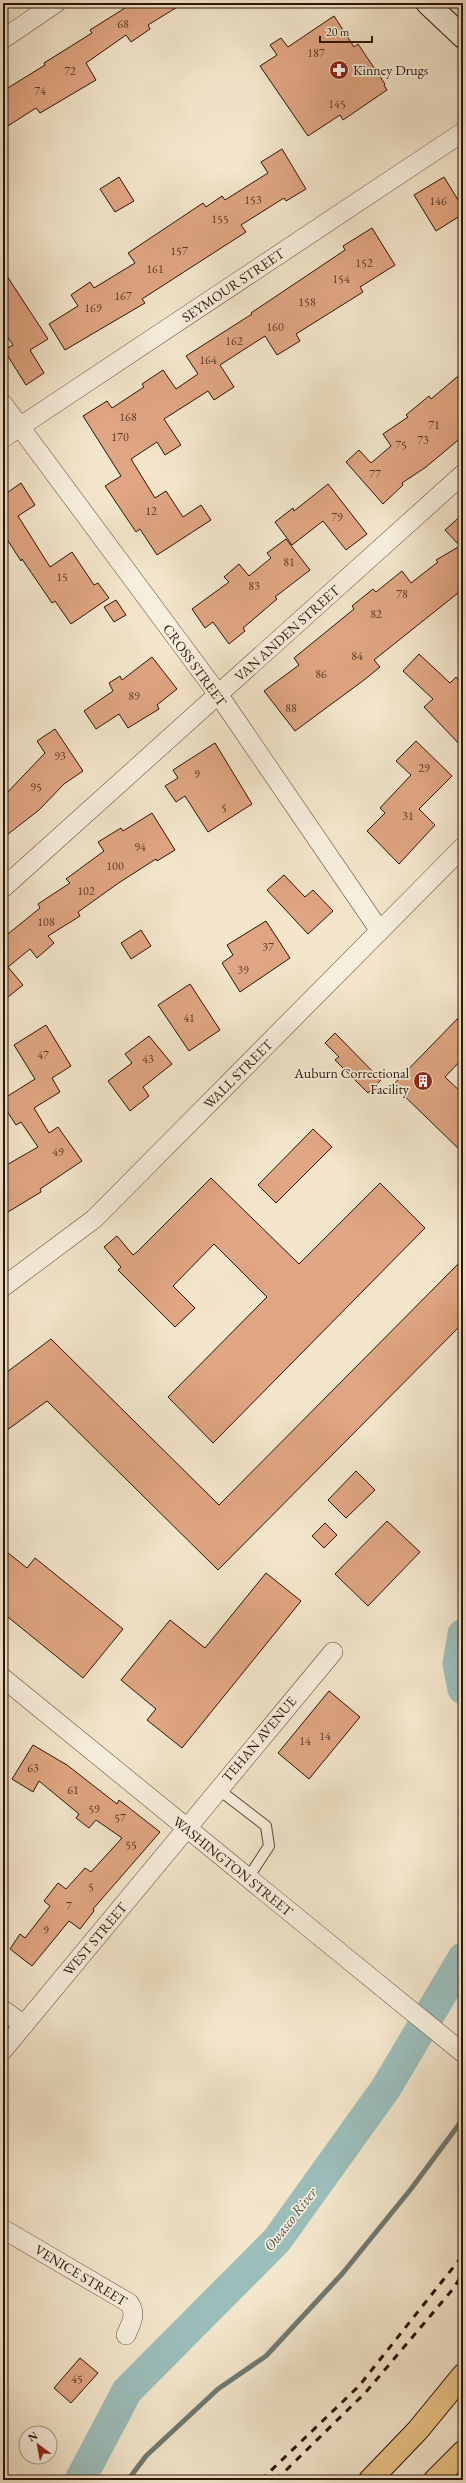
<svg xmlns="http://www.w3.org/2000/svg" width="466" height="2483" viewBox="0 0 466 2483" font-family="'EB Garamond',serif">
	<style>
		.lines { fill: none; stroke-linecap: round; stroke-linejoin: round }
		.stream { stroke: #6f7a73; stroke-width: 5 }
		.river { stroke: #9cbebb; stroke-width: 31 }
		.building { fill: #e0a582; stroke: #2c1307 }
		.service-casing { stroke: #5e4838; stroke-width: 12 }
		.minor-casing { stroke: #5e4838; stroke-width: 20 }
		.secondary-casing { stroke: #2c1307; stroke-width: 24 }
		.trunk-casing { stroke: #2c1307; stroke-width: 24 }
		.service { stroke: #f7efdd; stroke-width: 10 }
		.minor { stroke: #f7efdd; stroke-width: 19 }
		.secondary { stroke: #f7efdd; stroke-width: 22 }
		.trunk { stroke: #eac386; stroke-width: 22 }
		.rail { stroke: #2c1307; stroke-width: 3; stroke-dasharray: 7 7; stroke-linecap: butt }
		.labels { text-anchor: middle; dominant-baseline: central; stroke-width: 3.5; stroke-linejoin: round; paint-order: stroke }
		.number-label { font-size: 12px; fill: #593826 }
		.poi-label { font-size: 14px; fill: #2c1307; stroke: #f7efdd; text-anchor: start }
		.street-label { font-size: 14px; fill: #2c1307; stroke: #f7efdd }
		.water-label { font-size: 15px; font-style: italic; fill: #534f46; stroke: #f7efdd }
	</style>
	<rect width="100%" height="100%" fill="#f3e6cb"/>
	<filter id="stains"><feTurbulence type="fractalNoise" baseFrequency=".005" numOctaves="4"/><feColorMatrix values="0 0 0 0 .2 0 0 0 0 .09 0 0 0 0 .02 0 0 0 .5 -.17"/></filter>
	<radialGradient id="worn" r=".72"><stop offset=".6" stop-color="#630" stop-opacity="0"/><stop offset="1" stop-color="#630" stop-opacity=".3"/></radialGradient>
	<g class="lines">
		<path class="stream" d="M128 2480 146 2456 218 2389 266 2356 342 2274 411 2189 463 2119"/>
		<g class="river">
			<path d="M463 1634 458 1664 463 1689"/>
			<path d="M80 2480 127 2391 277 2240 386 2088 463 1958"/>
		</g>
	</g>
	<g class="building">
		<path d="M133 3H184L148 25 150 29 131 42 126 35 86 63 96 80 40 113 36 108 3 129V91L45 65 44 63 92 33 90 30Z"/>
		<path d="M334 16 354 47 358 44 385 84 384 85 387 90 343 120 340 115 308 136 260 66 277 55 270 45 281 38 288 47Z"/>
		<path d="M282 149 306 189 286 201 284 198 241 225 246 232 142 299 145 303 65 350 49 324 78 306 71 295 90 282 94 288 135 263 128 253 203 203 206 207 222 196 225 200 268 173 261 162Z"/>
		<path d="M119 177 134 201 115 212 100 189Z"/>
		<path d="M444 177 463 208V214L436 231 414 195Z"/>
		<path d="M372 228 395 265 360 287 363 292 296 334 300 341 277 355 265 336 220 365 234 387 214 400 208 391 164 419 181 445 165 455 157 442 131 459 155 498 166 491 183 517 201 505 211 520 157 555 140 529 136 532 105 486 121 476 83 416 107 401 112 408 144 387 142 384 163 370 176 389 198 374 186 356 252 314 251 313 345 250 343 246Z"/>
		<path d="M3 270 48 339 30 350 44 373 26 385 4 350 13 345 3 330Z"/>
		<path d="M463 372V436L426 467 402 483 403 485 383 504 346 462 359 450 371 463 391 446 383 434 408 417 406 415 429 396 431 399Z"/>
		<path d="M21 483 35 505 18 516 50 567 72 552 94 585 98 583 109 598 71 624 55 601 52 603 22 559 21 561 3 533V492L4 495Z"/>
		<path d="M328 484 367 534 346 550 323 521 292 545 275 522 293 508 294 511Z"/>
		<path d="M463 514V589L374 660 380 667 364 680 295 731 264 691 299 665 294 658 354 609 352 606 373 589 376 592 402 571 411 583 438 562 436 560 460 546 445 530Z"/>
		<path d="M286 539 310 570 275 597 277 599 243 628 245 631 229 644 213 622 205 628 192 609 229 582 224 577 239 564 249 576 271 558 267 553Z"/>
		<path d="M116 600 126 615 114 622 104 607Z"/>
		<path d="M419 654 450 683 456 677 463 685V748L424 707 433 699 403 671Z"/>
		<path d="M152 657 177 689 157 705 159 709 128 728 119 714 96 729 84 711 113 691 109 683 120 676 122 680Z"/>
		<path d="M55 729 83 771 64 784 39 810 3 838V797L45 753 37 741Z"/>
		<path d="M416 741 452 776 419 809 435 825 399 864 367 831 385 813 380 808 411 775 396 761Z"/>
		<path d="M215 743 252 804 208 832 185 796 176 802 165 786 178 778 173 770Z"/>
		<path d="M152 813 175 850 157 861 156 859 120 882 78 912 80 916 48 936 54 943 37 958 30 949 8 967 23 985 3 1001V938L40 908 38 904 70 883 66 879 104 851 98 842 121 828 123 831Z"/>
		<path d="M284 875 305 897 313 890 333 911 308 934 267 890Z"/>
		<path d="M266 921 290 958 240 992 222 963 233 955 227 945Z"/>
		<path d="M141 930 151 946 131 959 121 943Z"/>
		<path d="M190 984 220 1030 189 1051 158 1005Z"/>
		<path d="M463 1013V1058L445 1077 463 1094V1153L393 1085Z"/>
		<path d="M46 1025 71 1066 52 1078 60 1092 34 1108 49 1133 58 1127 82 1161 40 1189 41 1192 3 1215V1167L38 1147 21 1122 16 1125 3 1105V1099L35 1079 14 1045Z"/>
		<path d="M335 1033 381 1080 368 1093 335 1060 339 1057 325 1043Z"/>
		<path d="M149 1036 172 1064 143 1087 149 1096 130 1111 108 1081 132 1063 125 1054Z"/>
		<path d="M313 1129 332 1147 276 1203 258 1185Z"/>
		<path d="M211 1178 299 1264 380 1183 425 1228 213 1443 168 1397 267 1297 214 1244 173 1286 195 1308 175 1327 118 1270 121 1267 104 1247 117 1236 133 1255 138 1251Z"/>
		<path d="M463 1259V1323L218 1570 47 1401 3 1433V1375L51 1339 219 1505Z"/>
		<path d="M356 1471 375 1490 346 1518 328 1500Z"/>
		<path d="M387 1521 420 1552 368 1606 335 1574Z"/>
		<path d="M325 1523 337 1535 324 1548 312 1536Z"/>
		<path d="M3 1549 27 1568 35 1558 123 1629 83 1678 3 1613Z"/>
		<path d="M266 1573 301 1601 182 1748 147 1720 156 1709 121 1680 170 1620 205 1648Z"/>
		<path d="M329 1691 360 1717 309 1779 278 1753Z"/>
		<path d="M33 1745 67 1765 117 1804 119 1800 160 1832 93 1909 94 1911 80 1929 69 1921 32 1966 10 1949 20 1934 25 1938 50 1906 44 1901 58 1883 66 1889 85 1868 91 1872 122 1838 96 1820 89 1828 76 1818 79 1814 39 1781 33 1792 12 1779Z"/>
		<path d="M80 2358 98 2373 71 2403 54 2388Z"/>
	</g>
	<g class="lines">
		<defs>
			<path id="service" d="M218 1789 266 1826 269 1846 248 1878"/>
			<g id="minor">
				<path d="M3 39 56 3"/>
				<path d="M3 404 218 694 380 931"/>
				<path d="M3 438 463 132"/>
				<path d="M3 888 463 474"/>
				<path d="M3 1287 94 1219 463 847"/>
				<path d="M3 1678 463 2053"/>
				<path d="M3 2010 24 2025"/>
				<path d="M3 2050 333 1652"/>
				<path d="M3 2229 129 2303C137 2314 131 2324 126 2335"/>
			</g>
			<path id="secondary" d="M427 3 463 37"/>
			<g id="trunk">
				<path d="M370 2480 418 2430 463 2375"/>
				<path d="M435 2480 463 2452"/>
			</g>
		</defs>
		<use href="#service" class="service-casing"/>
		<use href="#minor" class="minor-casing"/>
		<use href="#secondary" class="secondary-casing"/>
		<use href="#trunk" class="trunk-casing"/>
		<use href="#service" class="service"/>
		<use href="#minor" class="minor"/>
		<use href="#secondary" class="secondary"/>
		<use href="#trunk" class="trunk"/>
		<g class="rail">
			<path d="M261 2480 359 2386 463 2255"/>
			<path d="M276 2480 366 2392 453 2289 463 2273"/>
		</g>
	</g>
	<defs>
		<symbol id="pharmacy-disc" viewBox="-11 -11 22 22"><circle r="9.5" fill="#8f2418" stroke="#f7efdd"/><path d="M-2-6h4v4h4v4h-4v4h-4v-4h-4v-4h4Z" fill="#fff"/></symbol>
		<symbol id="building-disc" viewBox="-11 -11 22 22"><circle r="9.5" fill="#8f2418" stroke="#f7efdd"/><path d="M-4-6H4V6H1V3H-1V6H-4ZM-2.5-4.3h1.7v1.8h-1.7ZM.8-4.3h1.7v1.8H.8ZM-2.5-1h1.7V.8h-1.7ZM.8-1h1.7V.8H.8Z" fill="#fff"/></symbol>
	</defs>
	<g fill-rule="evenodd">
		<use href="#pharmacy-disc" x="328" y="59" width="22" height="22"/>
		<use href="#building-disc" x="412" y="1070" width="22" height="22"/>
	</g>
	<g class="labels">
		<g class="number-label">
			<text x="123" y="24">68</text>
			<text x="316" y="53">187</text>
			<text x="70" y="71">72</text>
			<text x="40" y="91">74</text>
			<text x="337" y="104">145</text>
			<text x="253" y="200">153</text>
			<text x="438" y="201">146</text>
			<text x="220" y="219">155</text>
			<text x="179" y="251">157</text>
			<text x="364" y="263">152</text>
			<text x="155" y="269">161</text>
			<text x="341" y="279">154</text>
			<text x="123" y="296">167</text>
			<text x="307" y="302">158</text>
			<text x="93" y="308">169</text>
			<text x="275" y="327">160</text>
			<text x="234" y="341">162</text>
			<text x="208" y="360">164</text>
			<text x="128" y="417">168</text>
			<text x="434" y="425">71</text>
			<text x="120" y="437">170</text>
			<text x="423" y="440">73</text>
			<text x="401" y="445">75</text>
			<text x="375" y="474">77</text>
			<text x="151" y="511">12</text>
			<text x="337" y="517">79</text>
			<text x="289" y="562">81</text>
			<text x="62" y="577">15</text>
			<text x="254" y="586">83</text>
			<text x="402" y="594">78</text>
			<text x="376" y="614">82</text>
			<text x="357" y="656">84</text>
			<text x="321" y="674">86</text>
			<text x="134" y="696">89</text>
			<text x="291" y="708">88</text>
			<text x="60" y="756">93</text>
			<text x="424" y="768">29</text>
			<text x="197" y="774">9</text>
			<text x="36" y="787">95</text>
			<text x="224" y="808">5</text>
			<text x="408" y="816">31</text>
			<text x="140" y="847">94</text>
			<text x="115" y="866">100</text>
			<text x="86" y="891">102</text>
			<text x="46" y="922">108</text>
			<text x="268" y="947">37</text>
			<text x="243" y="970">39</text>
			<text x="189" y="1018">41</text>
			<text x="43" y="1055">47</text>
			<text x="148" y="1059">43</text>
			<text x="58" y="1152">49</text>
			<text x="325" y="1736">14</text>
			<text x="305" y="1741">14</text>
			<text x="33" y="1768">63</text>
			<text x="73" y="1790">61</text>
			<text x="94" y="1809">59</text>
			<text x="120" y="1818">57</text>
			<text x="131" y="1845">55</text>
			<text x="91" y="1887">5</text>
			<text x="69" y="1906">7</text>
			<text x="46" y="1930">9</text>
			<text x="77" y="2379">45</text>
		</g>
		<g class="poi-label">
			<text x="353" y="70">Kinney Drugs</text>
			<text x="409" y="1073" text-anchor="end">Auburn Correctional<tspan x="409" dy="16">Facility</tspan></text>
		</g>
		<g class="street-label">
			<text transform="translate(233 285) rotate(-34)">SEYMOUR STREET</text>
			<text transform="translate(287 633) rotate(-42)">VAN ANDEN STREET</text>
			<text transform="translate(195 665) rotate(54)">CROSS STREET</text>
			<text transform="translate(238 1074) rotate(-45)">WALL STREET</text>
			<text transform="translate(259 1739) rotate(-50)">TEHAN AVENUE</text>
			<text transform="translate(233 1866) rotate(39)">WASHINGTON STREET</text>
			<text transform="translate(95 1939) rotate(-50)">WEST STREET</text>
			<text transform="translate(81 2275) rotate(31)">VENICE STREET</text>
		</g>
		<g class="water-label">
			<text transform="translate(290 2219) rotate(-52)">Owasco River</text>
		</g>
	</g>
	<rect width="466" height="2483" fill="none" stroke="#f3e6cb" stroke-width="16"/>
	<rect x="4" y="4" width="458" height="2475" fill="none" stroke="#2c1307" stroke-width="2"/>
	<rect x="8" y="8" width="450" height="2467" fill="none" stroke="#2c1307"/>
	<g transform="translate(38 2445) rotate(328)"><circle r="19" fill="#f7efdd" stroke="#a69787"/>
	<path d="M0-3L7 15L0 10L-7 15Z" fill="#8f2418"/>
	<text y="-6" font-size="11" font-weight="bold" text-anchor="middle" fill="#2c1307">N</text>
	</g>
	<path d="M320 36v6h52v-6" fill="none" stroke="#2c1307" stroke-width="2"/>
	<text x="326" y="36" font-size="12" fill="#2c1307" stroke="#f7efdd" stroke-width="3" paint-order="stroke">20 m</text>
	<rect width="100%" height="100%" filter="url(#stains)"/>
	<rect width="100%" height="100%" fill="url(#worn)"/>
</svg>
